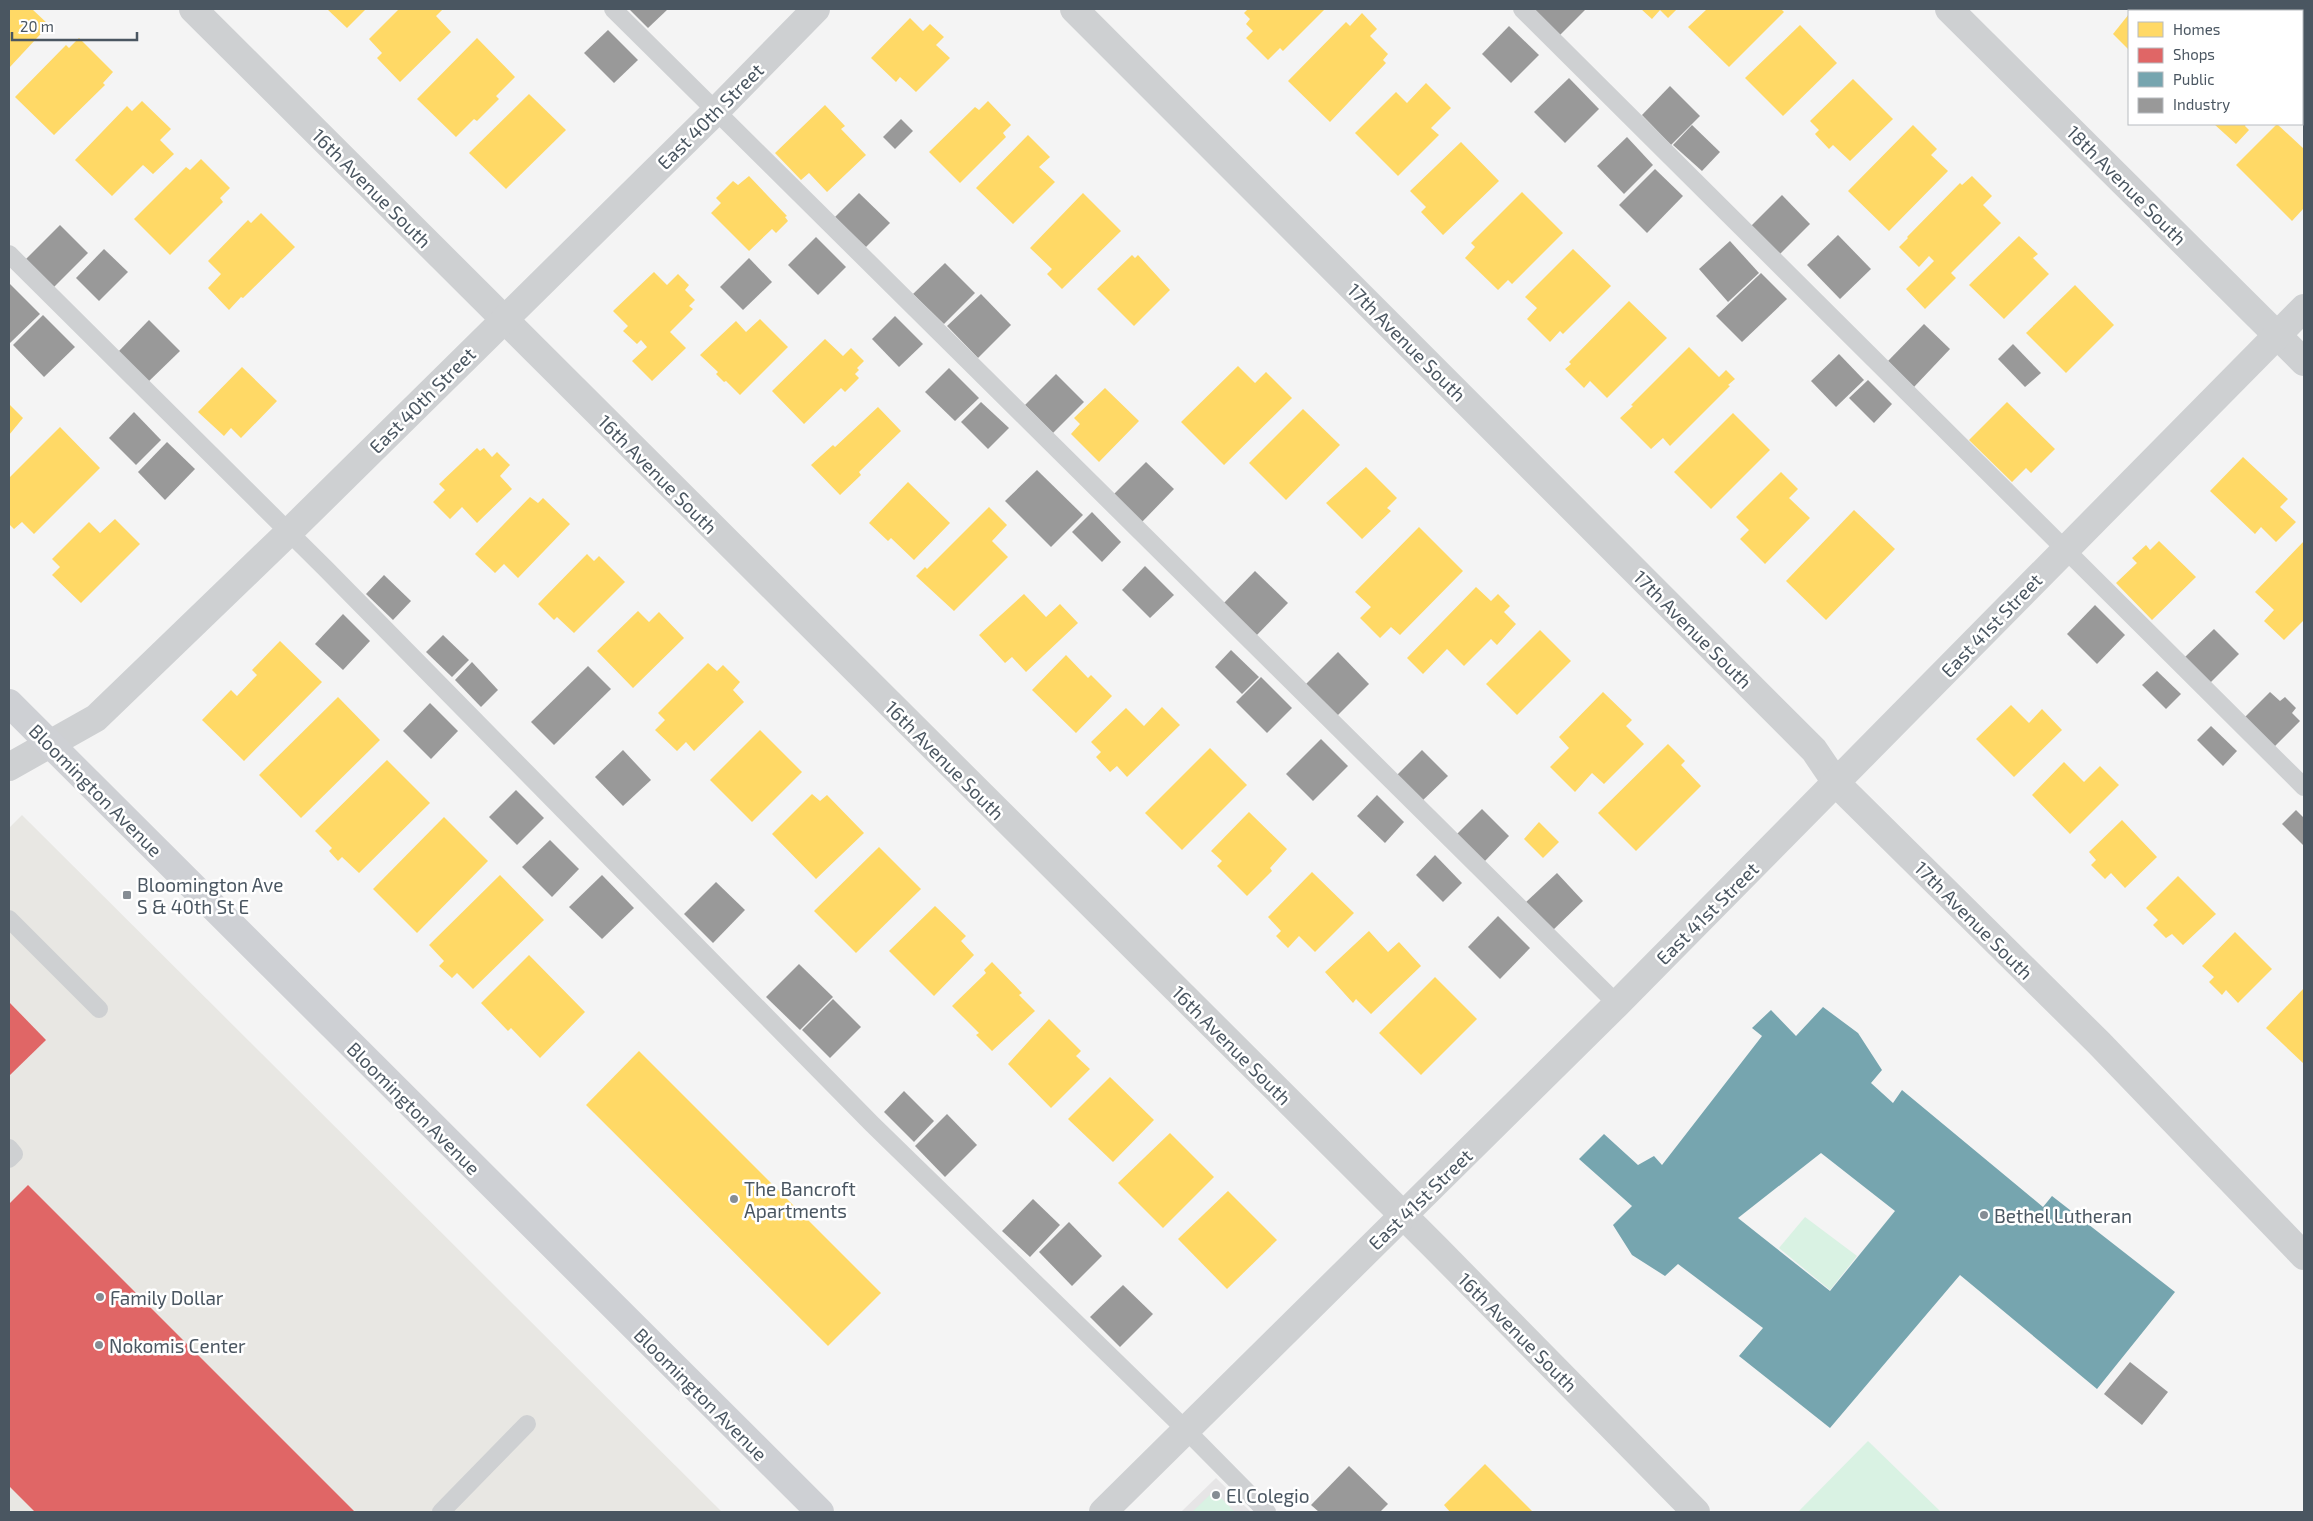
<svg xmlns="http://www.w3.org/2000/svg" width="2313" height="1521" viewBox="0 0 2313 1521" font-family="'Exo 2',sans-serif">
	<style>
		.commercial { fill: #e8e7e3 }
		.education { fill: #e6e5e6 }
		.green { fill: #d9f2e3 }
		.homes { fill: #ffd966 }
		.shops { fill: #e06666 }
		.public { fill: #76a5af; fill-rule: evenodd }
		.industry { fill: #999 }
		.lines { fill: none; stroke-linecap: round; stroke-linejoin: round }
		.lane { stroke: #ced0d2; stroke-width: 18 }
		.street { stroke: #ced0d2; stroke-width: 28 }
		.secondary { stroke: #ced0d4; stroke-width: 28 }
		.poi-dot { fill: #868d94; stroke: #fff; stroke-width: 2 }
		.labels { text-anchor: middle; dominant-baseline: central; stroke-width: 5; stroke-linejoin: round; paint-order: stroke }
		.street-label { font-size: 19px; fill: #4a5661; stroke: #fff }
		.poi-label { font-size: 19px; fill: #4a5661; stroke: #fff; text-anchor: start }
	</style>
	<rect width="100%" height="100%" fill="#f4f4f4"/>
	<path class="commercial" d="M22 815 722 1512H9V828Z"/>
	<path class="education" d="M1216 1478 1251 1512H1181Z"/>
	<g class="green">
		<path d="M1805 1217 1857 1256 1830 1290 1779 1248Z"/>
		<path d="M1868 1441 1941 1512H1798Z"/>
		<path d="M1214 1491 1235 1512H1192Z"/>
	</g>
	<g class="homes">
		<path d="M9 9H32L49 25 9 68Z"/>
		<path d="M327 9H366L347 28Z"/>
		<path d="M399 9H443L436 16 451 32 400 82 377 58 382 53 369 39Z"/>
		<path d="M1248 9H1325L1283 51 1280 48 1268 60 1246 38 1253 31 1246 24 1250 19 1244 13Z"/>
		<path d="M1641 9H1677L1668 18 1660 10 1652 19Z"/>
		<path d="M1707 9H1781L1784 12 1729 67 1688 27Z"/>
		<path d="M2135 9H2204L2206 11H2132Z"/>
		<path d="M1362 13 1377 29 1370 36 1388 54 1383 60 1386 63 1330 122 1288 81 1346 22 1350 26Z"/>
		<path d="M2129 14V50L2113 34Z"/>
		<path d="M910 18 923 31 930 24 944 37 936 45 950 58 916 92 900 77 896 82 871 58Z"/>
		<path d="M1800 25 1837 63 1783 116 1745 78Z"/>
		<path d="M79 38 113 72 103 83 105 85 54 135 15 97 66 45 69 48Z"/>
		<path d="M477 38 515 77 496 96 499 99 477 121 474 119 456 137 417 99Z"/>
		<path d="M1853 79 1893 119 1850 161 1833 145 1829 149 1815 134 1819 130 1810 121Z"/>
		<path d="M1426 83 1451 108 1431 128 1439 135 1398 176 1355 133 1396 92 1407 103Z"/>
		<path d="M529 94 566 130 506 189 469 153Z"/>
		<path d="M142 101 171 129 160 140 174 154 153 174 143 165 112 196 75 160 127 106 132 111Z"/>
		<path d="M988 101 1011 125 1003 133 1006 137 960 183 929 152 975 107 979 110Z"/>
		<path d="M825 105 845 126 841 129 866 155 827 192 809 173 801 180 775 153Z"/>
		<path d="M2214 124H2246L2245 126 2249 130 2236 144Z"/>
		<path d="M2277 124 2304 149V208L2292 221 2236 165Z"/>
		<path d="M1913 125 1937 149 1931 155 1948 171 1889 231 1848 191Z"/>
		<path d="M1028 135 1050 157 1039 167 1055 182 1013 224 976 188Z"/>
		<path d="M1461 142 1499 181 1443 235 1421 212 1426 207 1410 191Z"/>
		<path d="M201 159 230 188 220 198 223 202 170 255 134 219 186 167 190 170Z"/>
		<path d="M749 176 787 216 785 217 788 221 776 233 772 229 749 251 711 213 721 203 716 198 733 181 738 185Z"/>
		<path d="M1972 176 1992 196 1983 205 2001 223 1951 273 1956 278 1925 309 1906 289 1934 261 1929 256 1919 267 1899 247 1908 238 1907 237 1960 183 1962 185Z"/>
		<path d="M1522 192 1563 233 1512 284 1508 280 1498 290 1465 258 1475 247 1471 243Z"/>
		<path d="M1083 193 1121 231 1062 289 1047 274 1052 269 1030 248Z"/>
		<path d="M261 213 295 247 243 298 241 297 229 310 208 288 221 274 208 261 248 220 251 223Z"/>
		<path d="M2019 236 2038 254 2033 258 2049 274 2004 319 1969 285Z"/>
		<path d="M1573 249 1611 286 1563 334 1560 331 1550 342 1527 319 1537 308 1525 297Z"/>
		<path d="M1132 255 1135 258 1138 255 1170 290 1134 326 1097 289Z"/>
		<path d="M654 272 667 285 678 274 689 285 685 290 695 300 689 306 693 309 670 332 686 348 652 381 632 361 647 347 641 340 637 344 623 331 628 326 613 311Z"/>
		<path d="M2075 285 2114 325 2066 373 2026 333Z"/>
		<path d="M1629 301 1667 338 1607 398 1590 381 1584 388 1565 369 1571 364 1569 362Z"/>
		<path d="M760 319 788 347 740 395 726 381 724 382 716 374 718 372 700 355 736 321 746 332Z"/>
		<path d="M825 339 843 356 851 348 864 361 857 368 859 370 855 374 859 378 845 392 841 388 804 424 772 391Z"/>
		<path d="M1689 347 1719 377 1726 370 1735 379 1728 385 1730 386 1670 446 1663 438 1651 449 1620 418 1633 406 1631 405Z"/>
		<path d="M1238 366 1255 383 1266 372 1292 398 1224 465 1181 422Z"/>
		<path d="M242 367 277 401 241 438 231 428 224 436 198 412Z"/>
		<path d="M1105 388 1139 421 1099 462 1071 434 1080 424 1074 418Z"/>
		<path d="M2007 402 2055 449 2031 473 2026 468 2012 482 1969 440Z"/>
		<path d="M9 404 23 418 9 435Z"/>
		<path d="M878 407 901 431 859 472 861 475 840 495 811 465 833 445 835 447Z"/>
		<path d="M1303 409 1340 445 1286 500 1249 463Z"/>
		<path d="M1733 413 1770 450 1711 509 1674 472Z"/>
		<path d="M60 427 100 468 34 534 22 522 14 529 9 524V478Z"/>
		<path d="M477 448 480 451 484 448 492 457 497 452 510 465 500 476 512 489 477 523 462 507 450 519 433 502 445 490 439 484Z"/>
		<path d="M2243 457 2288 499 2280 507 2296 522 2276 542 2261 527 2255 534 2210 491Z"/>
		<path d="M1366 467 1397 498 1387 508 1391 511 1362 539 1326 503Z"/>
		<path d="M1781 472 1798 489 1789 498 1810 518 1765 564 1740 539 1749 530 1736 517Z"/>
		<path d="M908 482 950 523 914 560 891 538 888 541 869 523Z"/>
		<path d="M530 497 538 503 543 498 570 524 518 578 504 564 495 573 475 554Z"/>
		<path d="M989 507 1007 525 992 541 1008 557 954 611 916 576 925 567 927 569Z"/>
		<path d="M1854 510 1895 549 1826 620 1786 581Z"/>
		<path d="M115 519 140 544 81 603 52 575 60 567 52 559 89 522 100 533Z"/>
		<path d="M1419 527 1463 571 1400 635 1391 627 1380 638 1360 618 1371 607 1355 592Z"/>
		<path d="M2159 541 2196 577 2152 620 2116 583 2137 563 2132 558 2146 545 2150 550Z"/>
		<path d="M2304 541V620L2284 640 2264 621 2274 610 2255 592Z"/>
		<path d="M587 554 594 561 599 556 625 582 574 633 557 617 554 620 538 604Z"/>
		<path d="M1476 587 1491 601 1498 594 1510 606 1504 612 1516 624 1497 645 1491 639 1464 666 1447 649 1423 674 1407 658Z"/>
		<path d="M1024 594 1046 617 1060 604 1078 623 1026 672 1012 657 1005 663 979 635Z"/>
		<path d="M638 611 649 622 659 612 684 638 633 688 597 651Z"/>
		<path d="M1540 630 1571 661 1517 715 1486 684Z"/>
		<path d="M280 641 322 682 244 761 202 720 231 690 237 696 257 675 252 670Z"/>
		<path d="M1066 655 1088 678 1091 675 1112 696 1076 733 1032 690Z"/>
		<path d="M708 663 717 671 723 665 740 682 733 690 744 702 694 751 686 742 677 751 655 730 665 720 658 713Z"/>
		<path d="M1603 692 1632 720 1626 726 1644 744 1604 784 1592 773 1575 792 1550 767 1569 748 1559 737Z"/>
		<path d="M338 697 380 740 301 818 259 775Z"/>
		<path d="M2011 705 2029 723 2042 709 2062 730 2014 777 1976 739Z"/>
		<path d="M1162 707 1180 725 1127 777 1117 766 1110 772 1096 757 1101 752 1091 742 1126 708 1144 726Z"/>
		<path d="M760 730 802 772 752 822 710 780Z"/>
		<path d="M1668 744 1685 761 1681 765 1701 786 1636 851 1598 813Z"/>
		<path d="M1210 748 1247 785 1182 850 1145 813Z"/>
		<path d="M387 760 430 803 359 873 342 857 338 861 329 851 332 848 315 831Z"/>
		<path d="M2064 762 2084 782 2100 766 2119 785 2070 834 2032 795Z"/>
		<path d="M812 794 820 801 827 795 864 833 816 879 772 834Z"/>
		<path d="M1249 812 1287 849 1270 868 1272 871 1247 896 1217 866 1222 861 1211 851Z"/>
		<path d="M444 817 488 861 417 933 373 889Z"/>
		<path d="M2122 820 2157 857 2125 888 2111 873 2105 879 2091 865 2096 860 2089 852Z"/>
		<path d="M1539 822 1559 842 1543 858 1524 839Z"/>
		<path d="M879 847 921 889 856 953 814 911Z"/>
		<path d="M1312 872 1354 913 1315 952 1299 936 1288 948 1276 936 1281 931 1268 917Z"/>
		<path d="M500 875 544 920 473 989 457 973 452 978 439 966 444 961 429 945Z"/>
		<path d="M2178 876 2216 914 2183 945 2172 934 2166 938 2153 925 2158 920 2146 908Z"/>
		<path d="M935 906 966 936 961 941 974 955 934 996 889 951Z"/>
		<path d="M1369 931 1388 952 1399 942 1421 966 1371 1014 1356 999 1353 1003 1325 972Z"/>
		<path d="M2235 932 2272 969 2238 1003 2226 990 2222 995 2209 982 2214 977 2202 966Z"/>
		<path d="M529 955 585 1012 540 1058 511 1028 508 1031 481 1003Z"/>
		<path d="M992 962 1022 993 1019 995 1035 1011 992 1051 976 1035 979 1033 952 1006 986 973 984 970Z"/>
		<path d="M1435 977 1477 1019 1421 1075 1379 1033Z"/>
		<path d="M2304 988V1064L2266 1028Z"/>
		<path d="M1049 1019 1081 1051 1076 1056 1090 1069 1051 1108 1008 1064Z"/>
		<path d="M639 1051 881 1293 828 1346 586 1105Z"/>
		<path d="M1110 1077 1154 1120 1113 1162 1068 1119Z"/>
		<path d="M1170 1133 1214 1177 1163 1228 1118 1183Z"/>
		<path d="M1228 1191 1277 1240 1227 1289 1178 1239Z"/>
		<path d="M1485 1464 1533 1512H1450L1444 1505Z"/>
	</g>
	<g class="shops">
		<path d="M9 1002 46 1040 9 1076Z"/>
		<path d="M28 1185 355 1512H35L9 1486V1204Z"/>
	</g>
	<path class="public" d="M1823 1007 1858 1033 1882 1070 1871 1083 1893 1103 1902 1090 2043 1207 2052 1196 2175 1292 2097 1389 1960 1275 1830 1428 1739 1356 1763 1328 1678 1264 1665 1276 1632 1255 1613 1225 1632 1206 1579 1159 1604 1134 1638 1165 1654 1156 1662 1165 1762 1036 1752 1028 1771 1010 1796 1036ZM1821 1153 1895 1211 1830 1291 1738 1218Z"/>
	<g class="industry">
		<path d="M629 9H668L648 28Z"/>
		<path d="M1533 9H1586L1560 35Z"/>
		<path d="M1509 26 1539 55 1511 83 1482 54Z"/>
		<path d="M608 30 638 60 614 83 584 53Z"/>
		<path d="M1569 78 1599 109 1565 143 1534 112Z"/>
		<path d="M1670 86 1700 116 1671 145 1642 115Z"/>
		<path d="M901 119 913 131 895 149 883 137Z"/>
		<path d="M1692 125 1720 152 1702 171 1673 145Z"/>
		<path d="M1627 137 1653 165 1624 194 1597 166Z"/>
		<path d="M1655 169 1683 196 1647 233 1619 205Z"/>
		<path d="M859 193 890 223 866 247 835 217Z"/>
		<path d="M1782 195 1810 224 1779 255 1751 226Z"/>
		<path d="M60 225 88 253 54 287 26 259Z"/>
		<path d="M1838 235 1871 269 1840 299 1807 265Z"/>
		<path d="M816 237 846 267 818 295 788 265Z"/>
		<path d="M1730 241 1759 273 1728 302 1699 269Z"/>
		<path d="M104 249 128 272 99 301 76 278Z"/>
		<path d="M749 258 772 282 743 310 720 287Z"/>
		<path d="M945 263 975 293 944 324 913 294Z"/>
		<path d="M1761 273 1787 299 1742 342 1716 316Z"/>
		<path d="M10 284 40 314 10 343 9 285Z"/>
		<path d="M981 294 1011 325 978 358 947 326Z"/>
		<path d="M43 315 75 347 44 377 13 345Z"/>
		<path d="M895 316 923 344 899 367 872 339Z"/>
		<path d="M149 320 180 351 147 383 117 353Z"/>
		<path d="M1924 324 1950 349 1914 387 1888 361Z"/>
		<path d="M2013 344 2041 373 2025 387 1998 359Z"/>
		<path d="M1839 354 1864 380 1836 407 1811 381Z"/>
		<path d="M949 368 979 398 955 421 925 392Z"/>
		<path d="M1056 374 1084 402 1053 433 1025 405Z"/>
		<path d="M1868 380 1892 404 1874 423 1849 398Z"/>
		<path d="M981 402 1009 428 988 449 961 422Z"/>
		<path d="M134 412 161 440 136 465 109 438Z"/>
		<path d="M167 442 195 469 165 500 138 472Z"/>
		<path d="M1146 462 1174 489 1142 522 1114 494Z"/>
		<path d="M1037 470 1083 515 1051 547 1005 501Z"/>
		<path d="M1092 512 1121 542 1102 562 1072 532Z"/>
		<path d="M1145 566 1174 595 1150 618 1122 590Z"/>
		<path d="M1255 571 1288 603 1254 638 1221 606Z"/>
		<path d="M384 575 411 601 393 620 366 594Z"/>
		<path d="M2095 605 2125 635 2097 664 2067 634Z"/>
		<path d="M343 614 370 641 343 670 315 644Z"/>
		<path d="M2214 629 2239 654 2210 683 2185 657Z"/>
		<path d="M443 635 469 660 452 677 426 652Z"/>
		<path d="M1231 650 1259 677 1242 694 1215 667Z"/>
		<path d="M1338 652 1369 684 1335 718 1304 686Z"/>
		<path d="M472 662 498 690 481 707 455 680Z"/>
		<path d="M588 666 611 689 554 745 531 722Z"/>
		<path d="M2157 671 2181 694 2166 709 2142 685Z"/>
		<path d="M1261 677 1292 708 1267 733 1236 702Z"/>
		<path d="M2270 692 2280 701 2285 697 2296 708 2292 713 2300 721 2273 748 2244 718Z"/>
		<path d="M430 703 458 731 431 759 403 731Z"/>
		<path d="M2211 726 2237 751 2223 766 2197 740Z"/>
		<path d="M1321 739 1348 766 1313 801 1286 774Z"/>
		<path d="M623 750 651 780 623 806 595 777Z"/>
		<path d="M1422 750 1448 776 1420 803 1395 777Z"/>
		<path d="M516 790 544 818 517 845 489 817Z"/>
		<path d="M1377 795 1404 822 1385 843 1357 816Z"/>
		<path d="M1482 809 1509 836 1484 862 1457 834Z"/>
		<path d="M2296 810 2304 818V846L2282 824Z"/>
		<path d="M550 840 579 869 552 897 522 867Z"/>
		<path d="M1435 855 1462 883 1443 902 1416 875Z"/>
		<path d="M1557 873 1583 901 1552 931 1525 903Z"/>
		<path d="M602 875 634 908 602 939 569 907Z"/>
		<path d="M716 882 745 910 713 943 684 914Z"/>
		<path d="M1498 916 1530 948 1500 979 1468 947Z"/>
		<path d="M799 964 833 997 800 1030 766 997Z"/>
		<path d="M833 999 861 1027 830 1058 802 1030Z"/>
		<path d="M904 1091 934 1121 914 1142 884 1112Z"/>
		<path d="M947 1114 977 1145 945 1177 915 1146Z"/>
		<path d="M1033 1199 1060 1225 1030 1257 1002 1231Z"/>
		<path d="M1069 1222 1102 1256 1072 1286 1039 1252Z"/>
		<path d="M1123 1285 1153 1314 1120 1347 1090 1317Z"/>
		<path d="M2130 1362 2168 1392 2142 1425 2104 1394Z"/>
		<path d="M1349 1466 1388 1504 1380 1512H1319L1311 1505Z"/>
	</g>
	<g class="lines">
		<g class="lane">
			<path d="M613 9 1617 1004"/>
			<path d="M1522 9 2304 787"/>
			<path d="M9 254 326 569 872 1124 1185 1429 1267 1512"/>
			<path d="M9 919 99 1009"/>
			<path d="M9 1148 14 1154 9 1159"/>
			<path d="M441 1512 527 1424"/>
		</g>
		<g class="street">
			<path d="M193 9 1434 1246 1696 1512"/>
			<path d="M1074 9 1814 750 1837 784 2099 1043 2304 1256"/>
			<path d="M1949 9 2304 362"/>
			<path d="M9 767 96 718 289 532 716 111 816 9"/>
			<path d="M1103 1512 1617 1004 2304 308"/>
		</g>
		<path class="secondary" d="M9 703 820 1512"/>
	</g>
	<g class="poi-dot">
		<rect x="122" y="890" width="10" height="10" rx="2.5"/>
		<circle cx="734" cy="1199" r="5"/>
		<circle cx="1984" cy="1215" r="5"/>
		<circle cx="100" cy="1297" r="5"/>
		<circle cx="99" cy="1345" r="5"/>
		<circle cx="1216" cy="1495" r="5"/>
	</g>
	<g class="labels">
		<g class="street-label">
			<text transform="translate(710 116) rotate(-45)">East 40th Street</text>
			<text transform="translate(2127 185) rotate(45)">18th Avenue South</text>
			<text transform="translate(372 188) rotate(45)">16th Avenue South</text>
			<text transform="translate(1407 342) rotate(45)">17th Avenue South</text>
			<text transform="translate(422 400) rotate(-45)">East 40th Street</text>
			<text transform="translate(658 474) rotate(45)">16th Avenue South</text>
			<text transform="translate(1991 625) rotate(-46)">East 41st Street</text>
			<text transform="translate(1693 629) rotate(45)">17th Avenue South</text>
			<text transform="translate(945 760) rotate(45)">16th Avenue South</text>
			<text transform="translate(96 790) rotate(45)">Bloomington Avenue</text>
			<text transform="translate(1707 913) rotate(-45)">East 41st Street</text>
			<text transform="translate(1974 920) rotate(45)">17th Avenue South</text>
			<text transform="translate(1232 1045) rotate(45)">16th Avenue South</text>
			<text transform="translate(414 1108) rotate(45)">Bloomington Avenue</text>
			<text transform="translate(1420 1199) rotate(-44)">East 41st Street</text>
			<text transform="translate(1518 1332) rotate(45)">16th Avenue South</text>
			<text transform="translate(701 1394) rotate(45)">Bloomington Avenue</text>
		</g>
		<g class="poi-label">
			<text x="137" y="884">Bloomington Ave<tspan x="137" dy="22">S &amp; 40th St E</tspan></text>
			<text x="744" y="1188">The Bancroft<tspan x="744" dy="22">Apartments</tspan></text>
			<text x="1994" y="1215">Bethel Lutheran</text>
			<text x="110" y="1297">Family Dollar</text>
			<text x="109" y="1345">Nokomis Center</text>
			<text x="1226" y="1495">El Colegio</text>
		</g>
	</g>
	<rect width="2313" height="1521" fill="none" stroke="#4a5661" stroke-width="20"/>
	<rect x="2128" y="10" width="175" height="115" fill="#ffffff" stroke="#b7bbc0"/>
	<rect x="2138" y="22" width="25" height="15" fill="#ffd966" stroke="#b7bbc0"/>
	<text x="2173" y="35" font-size="15" fill="#4a5661">Homes</text>
	<rect x="2138" y="48" width="25" height="15" fill="#e06666" stroke="#b7bbc0"/>
	<text x="2173" y="60" font-size="15" fill="#4a5661">Shops</text>
	<rect x="2138" y="72" width="25" height="15" fill="#76a5af" stroke="#b7bbc0"/>
	<text x="2173" y="85" font-size="15" fill="#4a5661">Public</text>
	<rect x="2138" y="98" width="25" height="15" fill="#999999" stroke="#b7bbc0"/>
	<text x="2173" y="110" font-size="15" fill="#4a5661">Industry</text>
	<path d="M12 32v8h125v-8" fill="none" stroke="#4a5661" stroke-width="2.5"/>
	<text x="20" y="32" font-size="15" fill="#4a5661" stroke="#ffffff" stroke-width="4" paint-order="stroke">20 m</text>
</svg>
